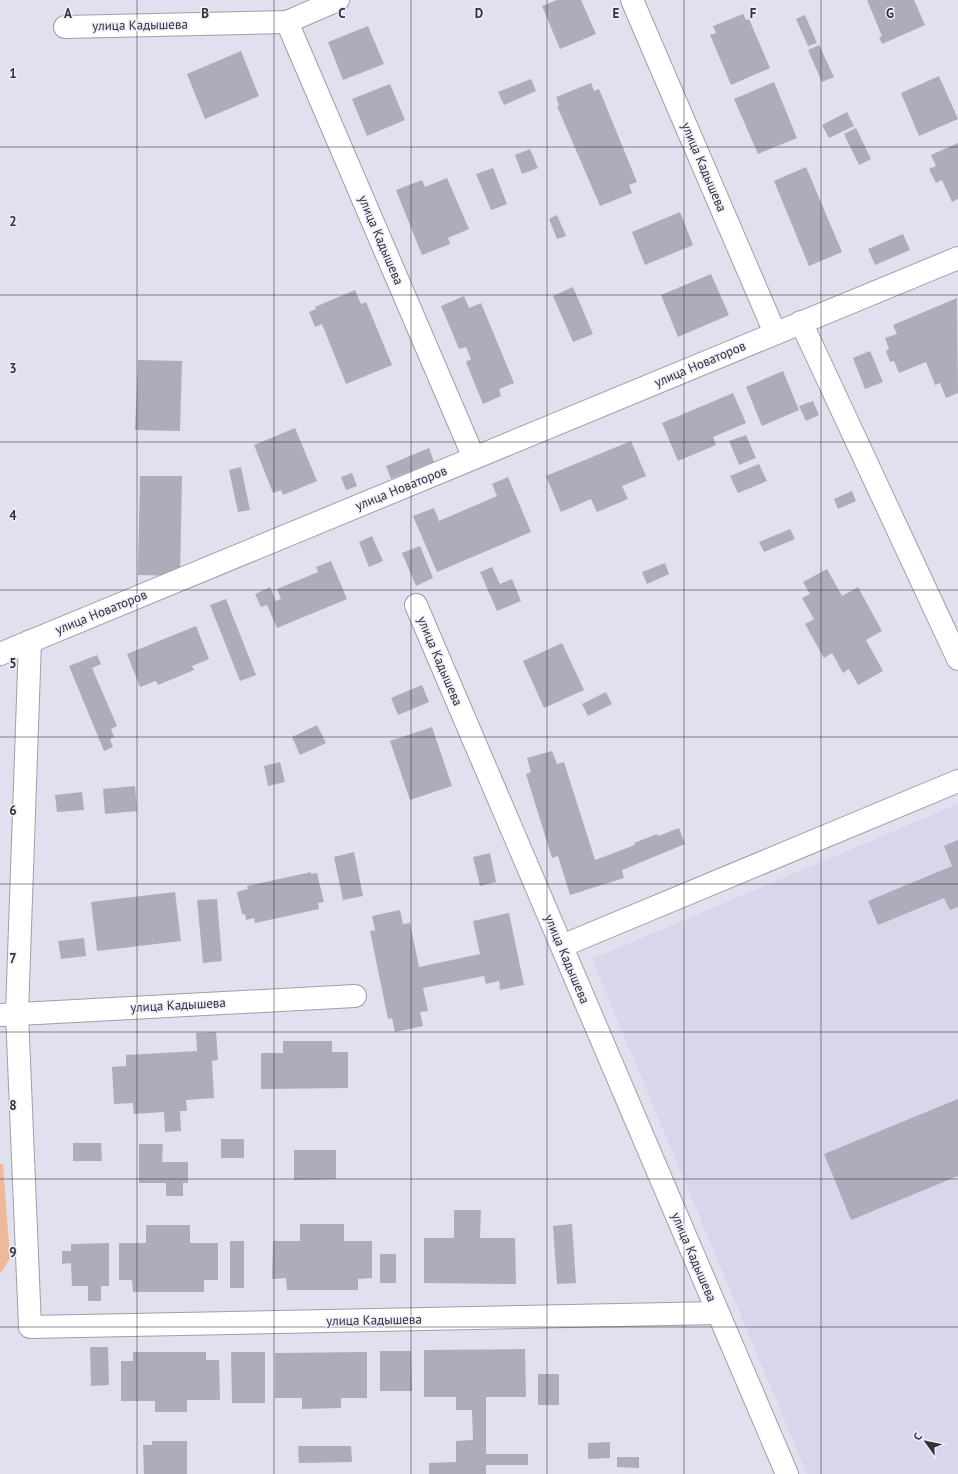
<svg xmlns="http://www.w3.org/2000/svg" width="958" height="1474" viewBox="0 0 958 1474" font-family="'PT Sans',sans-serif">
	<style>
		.built { fill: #d7d6eb }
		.green { fill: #efb998 }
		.building { fill: #adacba }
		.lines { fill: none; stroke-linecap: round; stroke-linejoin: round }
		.minor-casing { stroke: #9f9eab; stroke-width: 24 }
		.minor { stroke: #fff; stroke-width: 22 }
		.grid { fill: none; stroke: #313136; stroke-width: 1; stroke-opacity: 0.55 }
		.labels { text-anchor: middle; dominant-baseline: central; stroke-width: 3; stroke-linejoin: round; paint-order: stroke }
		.street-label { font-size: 13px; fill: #313136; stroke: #eeedfb }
		.grid-label { font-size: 13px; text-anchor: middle; font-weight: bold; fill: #313136; stroke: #eeedfb; stroke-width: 3; stroke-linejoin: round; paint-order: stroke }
	</style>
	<rect width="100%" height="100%" fill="#e1e0ee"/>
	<path class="built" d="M958 804V1474H807L592 959Z"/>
	<path class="green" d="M0 1164H3L10 1258 0 1274Z"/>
	<g class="building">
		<path d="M557 0H581L596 34 560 49 542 6Z"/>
		<path d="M867 0H914L925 25 882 44 879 37 882 36Z"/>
		<path d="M743 14 746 20 749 19 770 68 731 85 710 35 716 33 713 26Z"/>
		<path d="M805 15 817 43 808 46 796 19Z"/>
		<path d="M368 26 384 64 343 80 328 42Z"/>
		<path d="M819 45 834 77 822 82 808 50Z"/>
		<path d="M241 51 259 96 205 119 187 74Z"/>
		<path d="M939 76 958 119 919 136 901 93Z"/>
		<path d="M531 79 536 91 504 105 498 92Z"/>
		<path d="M774 82 797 138 758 154 734 99Z"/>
		<path d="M591 83 594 91 599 89 637 182 629 185 632 193 600 206 557 106H559L556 97Z"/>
		<path d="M390 84 405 120 367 136 352 99Z"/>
		<path d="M847 112 854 126 829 138 822 125Z"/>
		<path d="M856 128 871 159 859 165 844 134Z"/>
		<path d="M958 143V199L952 202 942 180 936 183 929 169 936 166 931 155Z"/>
		<path d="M530 149 538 168 522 174 515 155Z"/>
		<path d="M806 167 842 252 809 266 774 181Z"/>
		<path d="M493 168 507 204 491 210 476 174Z"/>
		<path d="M447 178 469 229 448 238 450 244 422 255 396 190 422 180 425 187Z"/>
		<path d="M680 212 693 245 645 265 632 232Z"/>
		<path d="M557 215 566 236 557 239 549 219Z"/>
		<path d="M903 234 910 250 875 265 868 249Z"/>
		<path d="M711 274 729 315 678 337 661 295Z"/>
		<path d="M573 287 593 334 573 342 553 296Z"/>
		<path d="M355 290 361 304 366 302 392 365 346 384 322 324 315 327 309 312 316 309 315 307Z"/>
		<path d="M464 296 469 308 481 303 514 383 499 389 501 396 483 404 466 362 471 359 466 347 459 349 441 306Z"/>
		<path d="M957 298 958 393 946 398 940 383 935 385 926 362 899 373 894 361 890 362 886 351 889 349 885 338 897 334 893 325Z"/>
		<path d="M870 351 883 382 865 389 853 358Z"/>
		<path d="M138 360 182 361 180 431 135 430Z"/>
		<path d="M783 371 799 410 762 426 746 387Z"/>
		<path d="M733 393 746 423 713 437 716 445 678 461 662 423Z"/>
		<path d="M813 401 819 415 806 421 799 406Z"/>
		<path d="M295 428 317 481 283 495 281 490 273 493 254 445Z"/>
		<path d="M746 435 756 458 739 465 729 441Z"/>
		<path d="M631 441 646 476 622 486 628 499 597 512 591 499 561 512 546 476Z"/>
		<path d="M429 448 434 462 391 479 386 466Z"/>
		<path d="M759 464 767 481 738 493 730 476Z"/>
		<path d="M241 467 250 510 238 512 229 470Z"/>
		<path d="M352 473 357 486 346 490 341 477Z"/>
		<path d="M140 476H182L180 576 138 575Z"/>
		<path d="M508 477 531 532 437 572 413 516 434 508 439 521 497 496 492 484Z"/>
		<path d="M852 491 856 501 838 509 834 499Z"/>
		<path d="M790 529 795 539 764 552 759 542Z"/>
		<path d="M372 536 383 561 369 567 359 542Z"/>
		<path d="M420 546 433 578 416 586 402 553Z"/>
		<path d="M331 561 347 599 277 628 267 605 261 607 255 594 270 587 276 601 281 599 277 589 318 572 316 567Z"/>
		<path d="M665 563 669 574 647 584 642 572Z"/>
		<path d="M492 567 500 584 512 579 521 601 497 611 480 572Z"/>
		<path d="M827 569 842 596 858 587 882 631 866 640 883 671 858 685 849 669 843 673 832 653 824 658 805 624 814 619 802 598 810 594 803 582Z"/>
		<path d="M226 599 256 675 240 681 210 605Z"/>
		<path d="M196 626 209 659 192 666 194 670 158 685 156 681 140 687 127 654Z"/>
		<path d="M562 643 584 690 544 708 523 661Z"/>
		<path d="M97 655 101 664 92 668 117 726 111 729 114 737 110 739 113 747 104 751 69 666Z"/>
		<path d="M422 685 429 702 398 715 391 698Z"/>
		<path d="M606 692 612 704 588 716 582 704Z"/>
		<path d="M317 725 326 743 300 755 292 737Z"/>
		<path d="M432 727 452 786 410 800 390 741Z"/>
		<path d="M552 751 557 764 564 762 595 860 635 845 634 843 657 834 658 836 679 828 685 844 622 870 624 878 570 895 558 856 552 858 526 774 531 772 527 758Z"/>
		<path d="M280 762 285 782 268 786 264 766Z"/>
		<path d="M135 786 137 811 105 814 103 789Z"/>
		<path d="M82 792 84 810 57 812 55 795Z"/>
		<path d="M958 840V907L950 910 944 898 878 925 868 901 952 866 944 846Z"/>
		<path d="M354 852 363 896 343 900 334 857Z"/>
		<path d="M490 853 496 882 480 886 473 857Z"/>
		<path d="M311 872V874L317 873 324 902 318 903 319 909 255 923 254 918 246 920 245 914H242L237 892 248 889 247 886Z"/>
		<path d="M175 892 181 941 97 951 91 902Z"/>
		<path d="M217 899 222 961 203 963 197 900Z"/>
		<path d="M400 910 403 924 410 923 419 967 480 954 473 921 509 913 524 985 500 990 499 981 486 984 484 976 423 988 428 1011 420 1012 423 1026 395 1032 392 1018 388 1019 370 931 375 930 372 916Z"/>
		<path d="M84 938 86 956 61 959 58 941Z"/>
		<path d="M216 1032 218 1060 212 1061 214 1098 186 1100 187 1111H180L181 1131 165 1132 164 1112 134 1114 133 1103 114 1104 112 1067 126 1066V1055L197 1051 196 1033Z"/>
		<path d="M283 1041H332V1052H348V1088L261 1089V1053H283Z"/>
		<path d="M958 1099V1176L851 1220 824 1154Z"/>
		<rect x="221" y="1139" width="23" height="19"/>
		<path d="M73 1143H101L102 1161H73Z"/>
		<path d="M139 1144H163L162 1162H188V1183H183V1196H166V1183H139Z"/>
		<path d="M294 1150H336V1179L294 1180Z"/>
		<path d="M454 1210H481L480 1238H515L516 1284 424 1283V1238H454Z"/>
		<path d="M300 1224H344V1241H372V1278L358 1279V1290H287L286 1278 272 1279 273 1241H300Z"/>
		<path d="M572 1224 576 1283 557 1284 553 1226Z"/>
		<path d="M146 1225H190V1243H218V1280H204V1292H133L132 1280H119V1243H146Z"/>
		<rect x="230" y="1241" width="14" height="47"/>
		<path d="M109 1243V1286H101V1301H88V1286H72L71 1263 62 1264V1251H71V1244Z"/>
		<rect x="380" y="1254" width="16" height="29"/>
		<path d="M90 1347H108L109 1385 91 1386Z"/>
		<path d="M525 1349 526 1397H486V1454H528V1465H486V1474H429V1463L456 1462V1441L473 1440 472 1410H456V1397H424V1350Z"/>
		<path d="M380 1351H411L412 1391H380Z"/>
		<path d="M133 1352H206V1360H219L220 1400H187V1412H155V1401H121V1361H133Z"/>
		<path d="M231 1352H265V1403H232Z"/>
		<path d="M367 1352V1398H341V1408L302 1409V1398H275V1353Z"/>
		<rect x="538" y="1374" width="21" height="31"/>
		<path d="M152 1441H187V1474H144L143 1445H152Z"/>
		<path d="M610 1442V1458L588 1459V1443Z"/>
		<path d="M298 1446H351L352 1462 299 1463Z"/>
		<path d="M617 1457H639V1468L617 1467Z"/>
	</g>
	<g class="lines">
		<defs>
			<g id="minor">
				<path d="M632 0 775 333"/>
				<path d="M287 22 474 458"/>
				<path d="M65 27 287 22 338 0"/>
				<path d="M801 322 958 659"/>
				<path d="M416 605 787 1474"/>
				<path d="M30 641 17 1013 30 1327 718 1313"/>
				<path d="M0 654 958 258"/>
				<path d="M562 946 958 781"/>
				<path d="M0 1015 355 996"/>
			</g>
		</defs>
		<use href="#minor" class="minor-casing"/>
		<use href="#minor" class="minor"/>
	</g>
	<path class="grid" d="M137 0V1474M274 0V1474M411 0V1474M547 0V1474M684 0V1474M821 0V1474M0 147H958M0 295H958M0 442H958M0 590H958M0 737H958M0 884H958M0 1032H958M0 1179H958M0 1327H958"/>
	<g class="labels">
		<g class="street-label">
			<text transform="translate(140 25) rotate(-1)">улица Кадышева</text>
			<text transform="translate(704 167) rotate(67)">улица Кадышева</text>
			<text transform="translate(381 240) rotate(67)">улица Кадышева</text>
			<text transform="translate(700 364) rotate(-23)">улица Новаторов</text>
			<text transform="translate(401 488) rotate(-22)">улица Новаторов</text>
			<text transform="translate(101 612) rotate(-22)">улица Новаторов</text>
			<text transform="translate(440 661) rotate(67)">улица Кадышева</text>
			<text transform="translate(567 959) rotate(67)">улица Кадышева</text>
			<text transform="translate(178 1005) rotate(-3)">улица Кадышева</text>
			<text transform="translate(694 1257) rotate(67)">улица Кадышева</text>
			<text transform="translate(374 1320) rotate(-1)">улица Кадышева</text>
		</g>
	</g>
	<g class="grid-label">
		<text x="68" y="18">A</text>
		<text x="205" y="18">B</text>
		<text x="342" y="18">C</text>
		<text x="479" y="18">D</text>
		<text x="616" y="18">E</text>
		<text x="753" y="18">F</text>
		<text x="890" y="18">G</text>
		<text x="13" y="78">1</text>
		<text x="13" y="226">2</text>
		<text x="13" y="373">3</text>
		<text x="13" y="520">4</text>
		<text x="13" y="668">5</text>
		<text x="13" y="815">6</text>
		<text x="13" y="963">7</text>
		<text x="13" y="1110">8</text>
		<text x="13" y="1257">9</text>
	</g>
	<g transform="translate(926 1442) rotate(303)" stroke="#eeedfb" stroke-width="3" paint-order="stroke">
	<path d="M0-3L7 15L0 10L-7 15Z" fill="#313136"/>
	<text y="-6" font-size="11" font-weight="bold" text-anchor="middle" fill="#313136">С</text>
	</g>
</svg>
